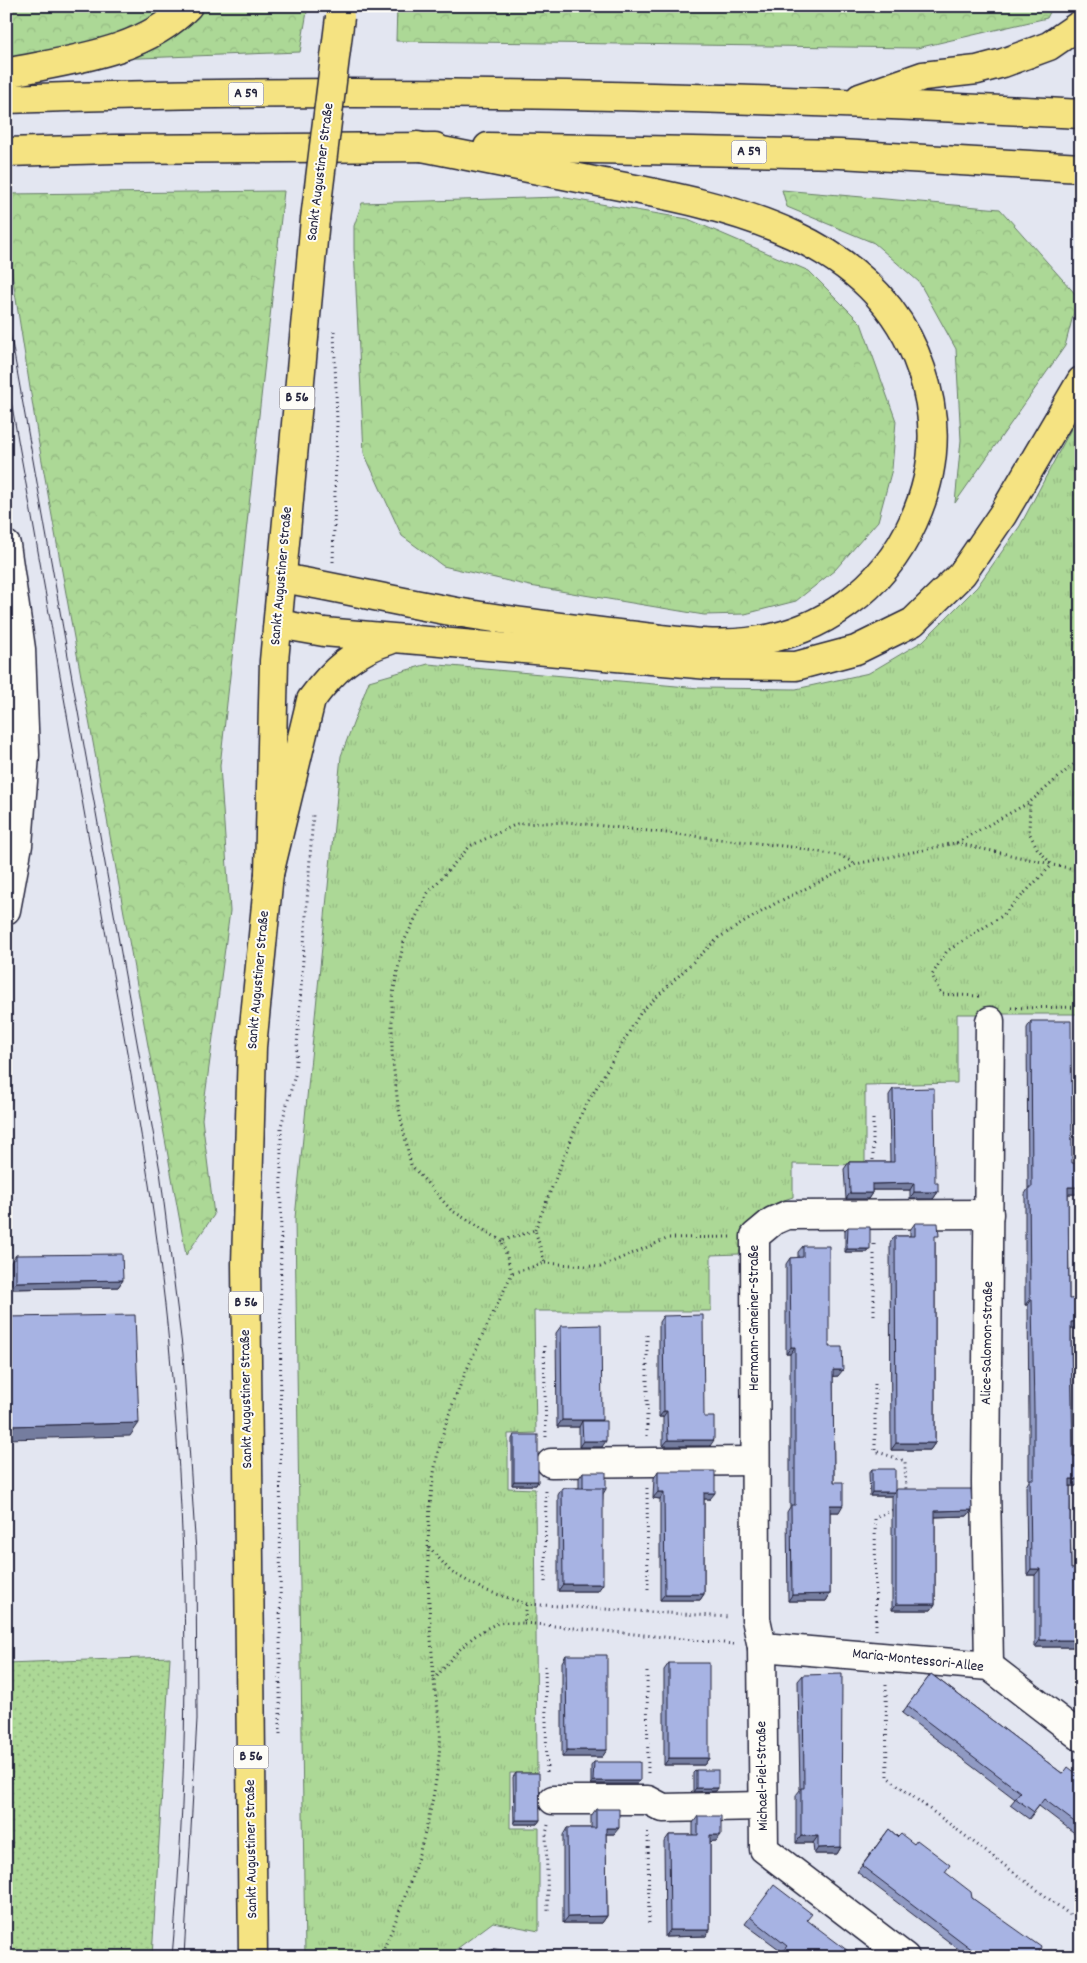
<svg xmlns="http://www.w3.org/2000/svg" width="1087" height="1963" viewBox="0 0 1087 1963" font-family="Dekko,sans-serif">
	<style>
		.grass { fill: url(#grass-dots); stroke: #677d68 }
		.forest { fill: url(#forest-crowns); stroke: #677d68 }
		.park { fill: url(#park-tufts); stroke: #677d68 }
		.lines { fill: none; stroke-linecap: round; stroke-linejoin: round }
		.street-casing { stroke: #22223b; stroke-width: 31 }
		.primary-casing { stroke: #22223b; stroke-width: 31 }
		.highway-casing { stroke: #22223b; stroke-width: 31 }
		.path { stroke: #22223b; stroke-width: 3; stroke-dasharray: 1 4; stroke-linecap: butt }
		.street { stroke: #fdfcf7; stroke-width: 28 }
		.primary { stroke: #f5e382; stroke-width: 28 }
		.highway { stroke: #f5e382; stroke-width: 28 }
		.tram { stroke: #22223b; stroke-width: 1 }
		.primary-bridge-casing { stroke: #22223b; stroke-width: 31; stroke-linecap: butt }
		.primary-bridge { stroke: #f5e382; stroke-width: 28 }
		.wall { fill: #909ac3; stroke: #22223b }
		.shaded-wall { fill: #757d9f; stroke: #22223b }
		.building { fill: #a7b3e3; stroke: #22223b }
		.labels { text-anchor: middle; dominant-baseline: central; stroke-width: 4; stroke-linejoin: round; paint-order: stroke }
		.shield { fill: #fdfcf7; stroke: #646373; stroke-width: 1 }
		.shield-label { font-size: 14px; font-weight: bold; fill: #22223b }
		.street-label { font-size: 15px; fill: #22223b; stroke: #fdfcf7 }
	</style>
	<defs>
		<pattern id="grass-dots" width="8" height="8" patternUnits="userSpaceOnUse" patternTransform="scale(1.25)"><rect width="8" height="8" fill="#acd896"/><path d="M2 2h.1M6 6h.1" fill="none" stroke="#94b982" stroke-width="1.8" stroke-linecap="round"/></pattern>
		<pattern id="forest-crowns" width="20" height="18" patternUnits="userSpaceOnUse" patternTransform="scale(1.25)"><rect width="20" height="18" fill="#acd896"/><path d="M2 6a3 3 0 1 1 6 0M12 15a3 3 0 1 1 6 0" fill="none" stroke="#94b982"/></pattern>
		<pattern id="park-tufts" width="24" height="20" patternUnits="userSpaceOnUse" patternTransform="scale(1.25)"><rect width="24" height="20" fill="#acd896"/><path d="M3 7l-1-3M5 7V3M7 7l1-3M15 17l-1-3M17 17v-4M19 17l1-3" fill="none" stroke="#94b982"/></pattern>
	</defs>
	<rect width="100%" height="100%" fill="#e3e6f1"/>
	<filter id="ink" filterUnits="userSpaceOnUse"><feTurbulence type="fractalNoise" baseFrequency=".02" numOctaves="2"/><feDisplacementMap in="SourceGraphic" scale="10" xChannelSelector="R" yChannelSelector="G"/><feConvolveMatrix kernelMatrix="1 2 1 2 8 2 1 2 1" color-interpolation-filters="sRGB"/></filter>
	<g filter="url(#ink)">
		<path class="grass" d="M170 1657 152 1957H36L6 1954V1663Z"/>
		<g class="forest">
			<path d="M6 6H308L300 52 6 63Z"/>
			<path d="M397 6H1053L1047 18 917 48 396 41Z"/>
			<path d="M782 190 1000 209 1078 297 1065 346 955 503 961 440 956 349 919 282 874 243 787 207Z"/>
			<path d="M284 191 220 766 230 911 202 1119 214 1215 186 1255 38 439 6 235V194Z"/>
			<path d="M560 197 688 219 809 271 861 323 896 421 892 469 878 521 835 570 796 601 745 614 704 615 530 586 443 566 402 536 364 453 354 249V226L362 203Z"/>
		</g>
		<path class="park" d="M1081 410V1014H957V1083L865 1085V1165L793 1164V1197C759 1208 745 1218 739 1254L711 1255V1311H534L536 1433 508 1434V1488L535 1489 537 1773H510V1828H539V1931L493 1922 446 1957H305L295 1218 341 756 369 681 428 664 699 688 796 689 869 673 923 641 977 587 1020 526Z"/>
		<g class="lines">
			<defs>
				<g id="street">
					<path d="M6 545 21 649 25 755 18 845 6 910"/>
					<path d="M551 1463 754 1461"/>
					<path d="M762 1647 989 1666 1081 1737"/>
					<path d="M989 1666 986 1483 990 1021"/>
					<path d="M553 1800H648L663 1808 763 1806"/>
					<path d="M905 1957 764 1849 762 1647 756 1619 755 1236 773 1221 787 1215 989 1214"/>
				</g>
				<path id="primary" d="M253 1957 246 1264 252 1047 269 874 274 661 315 219"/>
				<g id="highway">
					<path d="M6 73C67 60 142 54 188 6"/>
					<path d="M860 98 923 76 977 70 1003 63 1049 46 1081 24"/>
					<path d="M6 99C364 86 723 95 1081 114"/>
					<path d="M488 147 840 154 1081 168"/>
					<path d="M6 152 113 149 435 147"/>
					<path d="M282 578C341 588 398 602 457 612 513 622 571 628 627 635 667 639 709 647 748 642 821 634 884 588 913 522 936 472 939 421 921 369 875 232 723 206 599 182 538 170 478 158 417 146"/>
					<path d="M278 624 324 632 709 665 796 666 856 650 913 622 962 574 1003 514 1081 381"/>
					<path d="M269 874 311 700C333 670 354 651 390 640"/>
				</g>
			</defs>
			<use href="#street" class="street-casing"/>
			<use href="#primary" class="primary-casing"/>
			<use href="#highway" class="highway-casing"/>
			<g class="path">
				<path d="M333 562 337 422 334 331"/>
				<path d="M1081 758 1030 802 1029 832 1037 848 1052 865 1081 870"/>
				<path d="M956 843 1051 864"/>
				<path d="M979 996 941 994 932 975 947 951 1002 916 1052 865"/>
				<path d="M1011 1008 1081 1007"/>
				<path d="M873 1119V1164"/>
				<path d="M535 1230 582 1112 641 1012 718 938 776 903 856 864 956 843 1030 802"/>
				<path d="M502 1241 451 1210 411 1165 398 1105 392 1054V998L404 941 428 893 470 846 517 824 568 822 792 847 841 856 856 864"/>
				<path d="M545 1263 600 1267 669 1238 730 1237"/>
				<path d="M874 1315V1240"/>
				<path d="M647 1335V1437"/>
				<path d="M544 1346 546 1437"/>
				<path d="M875 1384V1451L905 1461 906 1492"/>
				<path d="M647 1488 648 1590"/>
				<path d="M429 1547 451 1572 484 1590 527 1604 729 1617"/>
				<path d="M545 1582 546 1487"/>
				<path d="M524 1623 734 1644"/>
				<path d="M876 1630 875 1518 895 1509"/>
				<path d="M545 1666 547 1775"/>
				<path d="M647 1672 648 1773"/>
				<path d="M434 1680C451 1658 469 1635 496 1624 503 1621 515 1623 524 1623L527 1604"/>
				<path d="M886 1685 887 1777 1073 1917"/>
				<path d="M280 1734 281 1126 295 1075 313 815"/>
				<path d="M548 1825 546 1834 548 1911"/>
				<path d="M648 1832 649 1926"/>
				<path d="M380 1957C410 1891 435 1816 440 1744 442 1723 435 1700 434 1680 429 1614 424 1545 433 1480 443 1406 482 1340 512 1273L502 1241 535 1230 545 1263 512 1273"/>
			</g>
			<use href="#street" class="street"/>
			<use href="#primary" class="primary"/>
			<use href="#highway" class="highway"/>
			<g class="tram">
				<path d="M6 309 160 1171 183 1354 196 1552 197 1719 184 1957"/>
				<path d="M6 373C39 555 71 737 103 919 129 1064 157 1208 170 1355 189 1555 190 1757 172 1957"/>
			</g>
			<defs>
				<path id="primary-bridge" d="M315 219 340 17"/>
			</defs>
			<use href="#primary-bridge" class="primary-bridge-casing"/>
			<use href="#primary-bridge" class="primary-bridge"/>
		</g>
		<g class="wall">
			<path d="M1031 1021 1072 1163 1081 1187 1076 1194H1068L1069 1299 1080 1321 1076 1328H1071L1073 1456 1076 1486H1070L1071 1569H1081V1596L1076 1647H1035V1575H1027L1026 1486 1029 1481V1418L1028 1305H1025V1194L1028 1189 1027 1028Z"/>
			<path d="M893 1089 935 1183 938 1192 933 1199H910V1190H872V1193L868 1199H846L844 1169 849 1162H890L889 1095Z"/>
			<path d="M915 1223 935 1241V1443L930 1450H891L890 1243 895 1236H910V1230Z"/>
			<path d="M848 1227 868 1252H845V1230Z"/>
			<path d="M803 1246 829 1347 838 1376H833L834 1482 839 1512H830V1594L826 1601H788L787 1512 790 1507V1354H786V1264L790 1258H798V1252Z"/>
			<path d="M16 1255 123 1280 118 1287 11 1289V1262Z"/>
			<path d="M663 1316 704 1417 710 1446H663V1417H659V1322Z"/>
			<path d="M561 1326 601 1421 602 1447H579V1427H557L556 1333Z"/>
			<path d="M514 1435 538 1481 536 1485H512V1439Z"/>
			<path d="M872 1469 895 1490 972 1510 967 1516 935 1517V1604L931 1610H892V1496H870L869 1473Z"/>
			<path d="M658 1471 710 1499H704V1594L700 1600H660V1499L653 1498 654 1478Z"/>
			<path d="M583 1472 606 1489 603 1494 598 1591H558V1495L562 1488H579V1478Z"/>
			<path d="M566 1655 607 1750 602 1757H562V1662Z"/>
			<path d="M669 1663 709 1758 704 1765H664V1670Z"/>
			<path d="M931 1674 1063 1774 1081 1777V1838L1039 1806 1029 1819 1010 1805 1015 1799 902 1713Z"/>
			<path d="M803 1675 841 1847 837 1854H814L813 1843H796V1795L800 1790 798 1681Z"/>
			<path d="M594 1762 640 1781 637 1784H591V1766Z"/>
			<path d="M696 1770 716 1791 693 1792V1773Z"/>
			<path d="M516 1773 540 1820 537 1824H514L513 1777Z"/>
			<path d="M596 1809 614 1834H606L607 1916 602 1923H563V1835L567 1828H591V1816Z"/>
			<path d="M698 1816 716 1841H710V1930L706 1936 665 1937 664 1842 669 1835H693V1823Z"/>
			<path d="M889 1829 898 1837 914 1844 972 1898 1046 1957H969L857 1872Z"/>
			<path d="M750 1917 856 1957H780L783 1952 745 1924Z"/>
			<path d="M493 1949 559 1957H490V1954Z"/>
		</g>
		<g class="shaded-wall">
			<path d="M914 1183 910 1190H868L872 1184Z"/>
			<path d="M1068 1187H1081L1076 1194H1063Z"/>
			<path d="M914 1192H938L933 1199H910Z"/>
			<path d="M850 1193H872L868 1199H846Z"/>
			<path d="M847 1249H870L868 1252H845Z"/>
			<path d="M123 1280 118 1287 11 1289 16 1282Z"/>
			<path d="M1030 1299H1032L1028 1305H1025Z"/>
			<path d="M1080 1321 1076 1328H1067L1071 1322Z"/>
			<path d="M791 1347H795L790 1354H786Z"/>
			<path d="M833 1370H843L838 1376 829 1377Z"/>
			<path d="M664 1411H667L663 1417H659Z"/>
			<path d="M562 1420H602L597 1427 582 1421 579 1427H557Z"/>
			<path d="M139 1423 130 1436 6 1439V1426Z"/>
			<path d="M668 1440H714L710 1446H663Z"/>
			<path d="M583 1441H606L602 1447H579Z"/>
			<path d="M896 1443H935L930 1450H891Z"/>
			<path d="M1070 1479H1081V1480L1076 1486H1065Z"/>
			<path d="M514 1481H538L536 1485H512Z"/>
			<path d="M658 1492H664L660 1499 653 1498Z"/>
			<path d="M872 1492H894L892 1496H870Z"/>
			<path d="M704 1493H715L710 1499H700Z"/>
			<path d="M830 1505H843L839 1512H826Z"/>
			<path d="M972 1510 967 1516 931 1517 935 1511Z"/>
			<path d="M1031 1569H1040L1035 1575H1027Z"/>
			<path d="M563 1584H603L598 1591H558Z"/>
			<path d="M665 1594H704L700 1600H660Z"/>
			<path d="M830 1594 826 1601H788L792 1595Z"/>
			<path d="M896 1604H935L931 1610H892Z"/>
			<path d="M1040 1640H1080L1076 1647H1035Z"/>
			<path d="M567 1750H607L602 1757H562Z"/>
			<path d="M669 1758H709L704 1765H664Z"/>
			<path d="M593 1781H640L637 1784H591Z"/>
			<path d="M696 1788H718L716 1791 693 1792Z"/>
			<path d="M516 1820H540L537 1824H514Z"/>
			<path d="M606 1828H619L614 1834H601Z"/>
			<path d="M710 1835H721L716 1841 705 1842Z"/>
			<path d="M801 1836H818L813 1843H796Z"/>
			<path d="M841 1847 837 1854H814L818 1848Z"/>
			<path d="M607 1916 602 1923H563L568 1917Z"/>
			<path d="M670 1930H710L706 1936 665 1937Z"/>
		</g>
		<g class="building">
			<path d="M1031 1021H1071L1072 1163 1081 1164V1187H1068L1069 1299 1080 1298V1321L1071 1322V1344L1073 1456H1081V1479H1070V1523L1071 1569H1081L1080 1640H1040V1569H1031L1030 1479H1034V1411L1032 1299H1030L1029 1187H1032Z"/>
			<path d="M934 1088 935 1183H938V1192H914V1183L872 1184V1193H850L849 1162H894L893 1089Z"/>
			<path d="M915 1223H938L939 1236H935V1443H896L895 1236H915Z"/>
			<path d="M848 1227H870V1249H847Z"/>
			<path d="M803 1246H829V1347H842L843 1370H833L834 1482H843V1505H830V1594L792 1595 791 1505H795V1347H791L790 1258 803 1257Z"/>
			<path d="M122 1254 123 1280 16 1282V1255Z"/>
			<path d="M135 1315 139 1423 6 1426V1317Z"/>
			<path d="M703 1315 704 1417H714V1440H668L667 1411H664L663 1316Z"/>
			<path d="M601 1325 602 1420H562L561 1326Z"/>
			<path d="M582 1421H606V1441H583Z"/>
			<rect x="514" y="1435" width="24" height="46"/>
			<path d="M872 1469H895V1490L894 1492H872Z"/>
			<path d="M658 1471H715V1493H704V1594H665L664 1492H658Z"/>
			<path d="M583 1472H606V1489L583 1488Z"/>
			<path d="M562 1488H603V1584H563Z"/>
			<path d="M896 1489H971L972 1510 935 1511V1604H896Z"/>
			<path d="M566 1655H607V1750H567Z"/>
			<rect x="669" y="1663" width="40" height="95"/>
			<path d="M842 1674 841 1847 818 1848V1836H801V1788H804L803 1675Z"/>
			<path d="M931 1674 1063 1774 1068 1767 1081 1777V1827L1044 1799 1034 1812 1015 1798 1020 1792 907 1706Z"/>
			<path d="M594 1762H640V1781H593Z"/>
			<rect x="696" y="1770" width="22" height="18"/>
			<path d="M516 1773H539L540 1820H516Z"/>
			<path d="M596 1809H619V1828H606L607 1916 568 1917 567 1828H596Z"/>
			<path d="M698 1816H721V1835H710V1930H670L669 1835H698Z"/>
			<path d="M889 1829 898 1837 901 1834 914 1844 917 1840 950 1865 945 1872 971 1892 972 1898 1041 1947 1039 1951 1046 1957H982L862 1866Z"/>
			<path d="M774 1885 812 1914 807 1920 856 1957H791L783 1951 787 1946 750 1917Z"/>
			<path d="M493 1949 559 1954V1957H493Z"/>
		</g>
	</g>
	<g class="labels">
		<g class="shield">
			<rect x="228.5" y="82.5" width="35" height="23" rx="4"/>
			<rect x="731.5" y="140.5" width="35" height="23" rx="4"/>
			<rect x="279.5" y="386.5" width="35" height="23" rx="4"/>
			<rect x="228.5" y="1291.5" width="35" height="23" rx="4"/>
			<rect x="233.5" y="1745.5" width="35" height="23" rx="4"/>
		</g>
		<g class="shield-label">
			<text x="246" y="94">A 59</text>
			<text x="749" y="152">A 59</text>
			<text x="297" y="398">B 56</text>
			<text x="246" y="1303">B 56</text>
			<text x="251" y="1757">B 56</text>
		</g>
		<g class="street-label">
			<text transform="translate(321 172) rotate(-83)">Sankt Augustiner Straße</text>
			<text transform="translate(282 576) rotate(-85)">Sankt Augustiner Straße</text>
			<text transform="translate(259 980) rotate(-85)">Sankt Augustiner Straße</text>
			<text transform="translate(755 1318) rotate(-90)">Hermann-Gmeiner-Straße</text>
			<text transform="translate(988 1343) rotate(-89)">Alice-Salomon-Straße</text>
			<text transform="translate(247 1399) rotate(-91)">Sankt Augustiner Straße</text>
			<text transform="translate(918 1661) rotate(6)">Maria-Montessori-Allee</text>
			<text transform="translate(763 1776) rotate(-91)">Michael-Piel-Straße</text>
			<text transform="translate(252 1849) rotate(-91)">Sankt Augustiner Straße</text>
		</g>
	</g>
	<rect width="1087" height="1963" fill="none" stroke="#fdfcf7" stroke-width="25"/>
	<rect x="12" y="12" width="1062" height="1938" fill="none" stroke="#22223b" stroke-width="2" filter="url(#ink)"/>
</svg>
